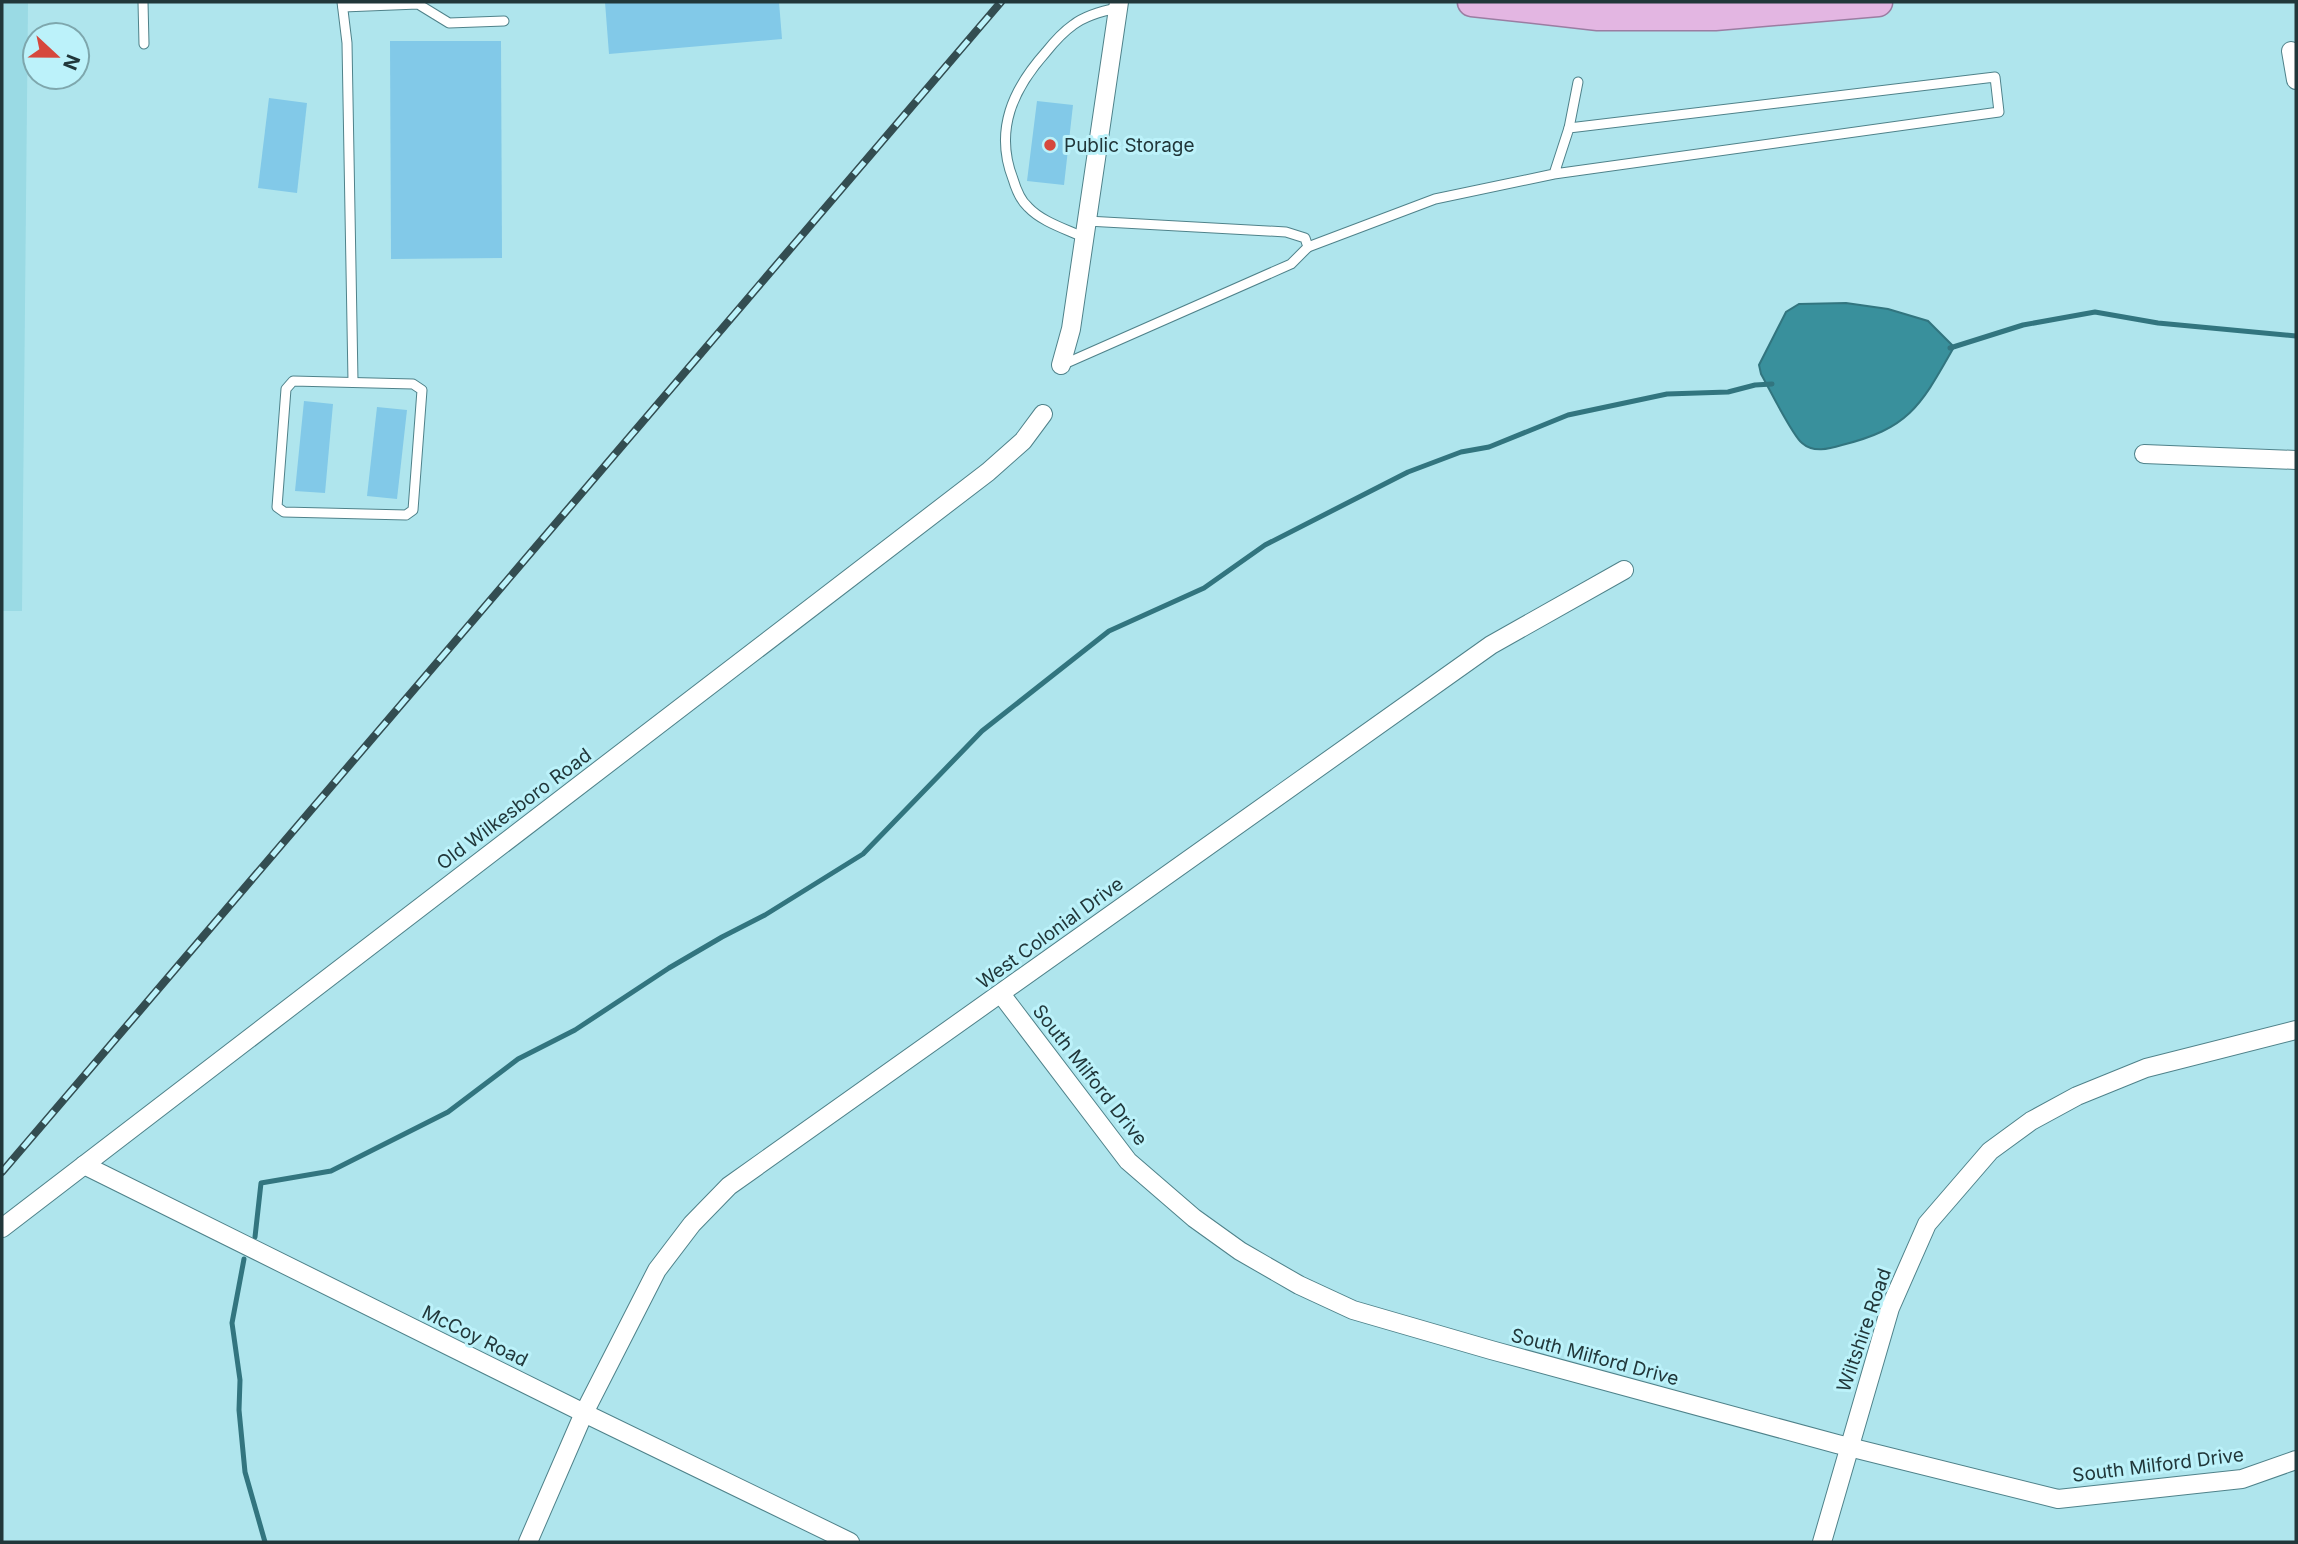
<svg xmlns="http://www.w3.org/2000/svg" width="2298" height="1544" viewBox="0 0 2298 1544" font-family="Inter,sans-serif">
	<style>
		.built { fill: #9adae4 }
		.water { fill: #39909c; stroke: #32757f; stroke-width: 2 }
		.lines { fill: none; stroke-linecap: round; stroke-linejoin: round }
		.stream { stroke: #32757f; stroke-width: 5 }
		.building { fill: #82c9e8 }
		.service-casing { stroke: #4f828a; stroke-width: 11 }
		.minor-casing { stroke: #4f828a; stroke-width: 20 }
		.trunk-casing { stroke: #9b7da2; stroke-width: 31 }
		.service { stroke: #fff; stroke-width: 9 }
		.minor { stroke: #fff; stroke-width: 18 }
		.trunk { stroke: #e3b6e2; stroke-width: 28 }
		.rail-casing { stroke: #334d51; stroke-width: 8 }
		.rail { stroke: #bcf2fa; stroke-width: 5; stroke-dasharray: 16; stroke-linecap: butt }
		.poi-dot { fill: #d6483d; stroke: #bcf2fa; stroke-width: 2.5 }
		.labels { text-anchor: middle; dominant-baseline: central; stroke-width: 6; stroke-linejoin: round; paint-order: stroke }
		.poi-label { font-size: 19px; fill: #21373a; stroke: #bcf2fa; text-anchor: start }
		.street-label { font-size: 19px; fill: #21373a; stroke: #bcf2fa }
	</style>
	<rect width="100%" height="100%" fill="#afe5ed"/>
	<path class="built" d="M2 2H28L22 611H2Z"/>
	<path class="water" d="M1846 303 1888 309 1928 321 1954 347C1921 405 1910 428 1842 445 1829 449 1813 453 1802 443 1792 435 1769 388 1761 374L1759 365 1786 312 1799 304Z"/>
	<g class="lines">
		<g class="stream">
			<path d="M1950 348 2023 325 2095 312 2158 323 2296 336"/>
			<path d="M255 1237 261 1183 331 1171 448 1112 518 1059 575 1030 669 968 722 937 765 915 863 854 982 731 1109 631 1204 588 1265 545 1408 472 1461 452 1489 447 1568 415 1667 394 1728 392 1755 385 1772 384"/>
			<path d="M244 1259 232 1323 240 1380 239 1410 245 1472 265 1542"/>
		</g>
	</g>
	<g class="building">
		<path d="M605 2H779L782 39 609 54Z"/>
		<path d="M390 41H501L502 258 391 259Z"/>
		<path d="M269 98 307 103 297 193 258 188Z"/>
		<path d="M1037 101 1073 105 1064 185 1027 181Z"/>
		<path d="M304 401 333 404 325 493 295 491Z"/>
		<path d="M377 407 407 410 397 499 367 496Z"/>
	</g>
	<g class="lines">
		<defs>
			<g id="service">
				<path d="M143 2 144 44"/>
				<path d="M342 2 347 43 353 381"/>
				<path d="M343 7 418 4 449 23 504 21"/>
				<path d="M1569 128 1578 82"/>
				<path d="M1085 238C1066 229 1042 222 1028 207 1020 200 1016 189 1013 179 994 130 1013 89 1046 52 1054 42 1063 32 1073 25 1086 15 1102 11 1118 8"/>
				<path d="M1308 247 1435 199 1554 174 1999 112 1995 77 1569 128 1554 174"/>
				<path d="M1062 365 1291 264 1308 247 1305 238 1286 232 1087 221"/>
				<path d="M293 381 413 384 422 390 413 510 406 515 284 512 277 507 286 389Z"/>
			</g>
			<g id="minor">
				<path d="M2291 51 2296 80"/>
				<path d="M1061 365 1071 329 1119 2"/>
				<path d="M2144 454 2296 460"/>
				<path d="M1001 994 1128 1161 1194 1218 1240 1251 1299 1285 1353 1310 1491 1350 1837 1444 2058 1499 2242 1479 2296 1460"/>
				<path d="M84 1165 584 1413 850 1542"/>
				<path d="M2 1228 988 472 1023 441 1043 414"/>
				<path d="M528 1542 584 1413 657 1270 692 1224 729 1186 1491 645 1624 570"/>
				<path d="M1822 1542 1890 1308 1927 1224 1990 1151 2031 1121 2077 1096 2146 1068 2296 1030"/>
			</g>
			<path id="trunk" d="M1472 2 1598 16H1715L1878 2"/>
		</defs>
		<use href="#service" class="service-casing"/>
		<use href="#minor" class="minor-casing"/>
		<use href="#trunk" class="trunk-casing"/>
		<use href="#service" class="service"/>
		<use href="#minor" class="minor"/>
		<use href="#trunk" class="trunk"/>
		<defs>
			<path id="rail" d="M2 1172 1001 2"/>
		</defs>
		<use href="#rail" class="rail-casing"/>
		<use href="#rail" class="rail"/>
	</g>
	<circle class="poi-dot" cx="1050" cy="145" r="7"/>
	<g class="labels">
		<g class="poi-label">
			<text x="1064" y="145">Public Storage</text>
		</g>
		<g class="street-label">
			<text transform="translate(514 809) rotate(-37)">Old Wilkesboro Road</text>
			<text transform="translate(1050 933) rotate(-36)">West Colonial Drive</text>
			<text transform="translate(1090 1075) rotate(52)">South Milford Drive</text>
			<text transform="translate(1864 1330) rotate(-71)">Wiltshire Road</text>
			<text transform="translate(475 1336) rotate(26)">McCoy Road</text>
			<text transform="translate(1595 1357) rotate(15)">South Milford Drive</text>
			<text transform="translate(2158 1465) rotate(-7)">South Milford Drive</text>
		</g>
	</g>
	<rect width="2298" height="1544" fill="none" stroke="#21373a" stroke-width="7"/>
	<g transform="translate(56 56) rotate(112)"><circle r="33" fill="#bcf2fa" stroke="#7ea7ad" stroke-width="2"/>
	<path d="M0-5L12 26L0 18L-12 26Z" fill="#d6483d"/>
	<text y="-10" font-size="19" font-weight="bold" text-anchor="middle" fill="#21373a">N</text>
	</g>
</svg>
